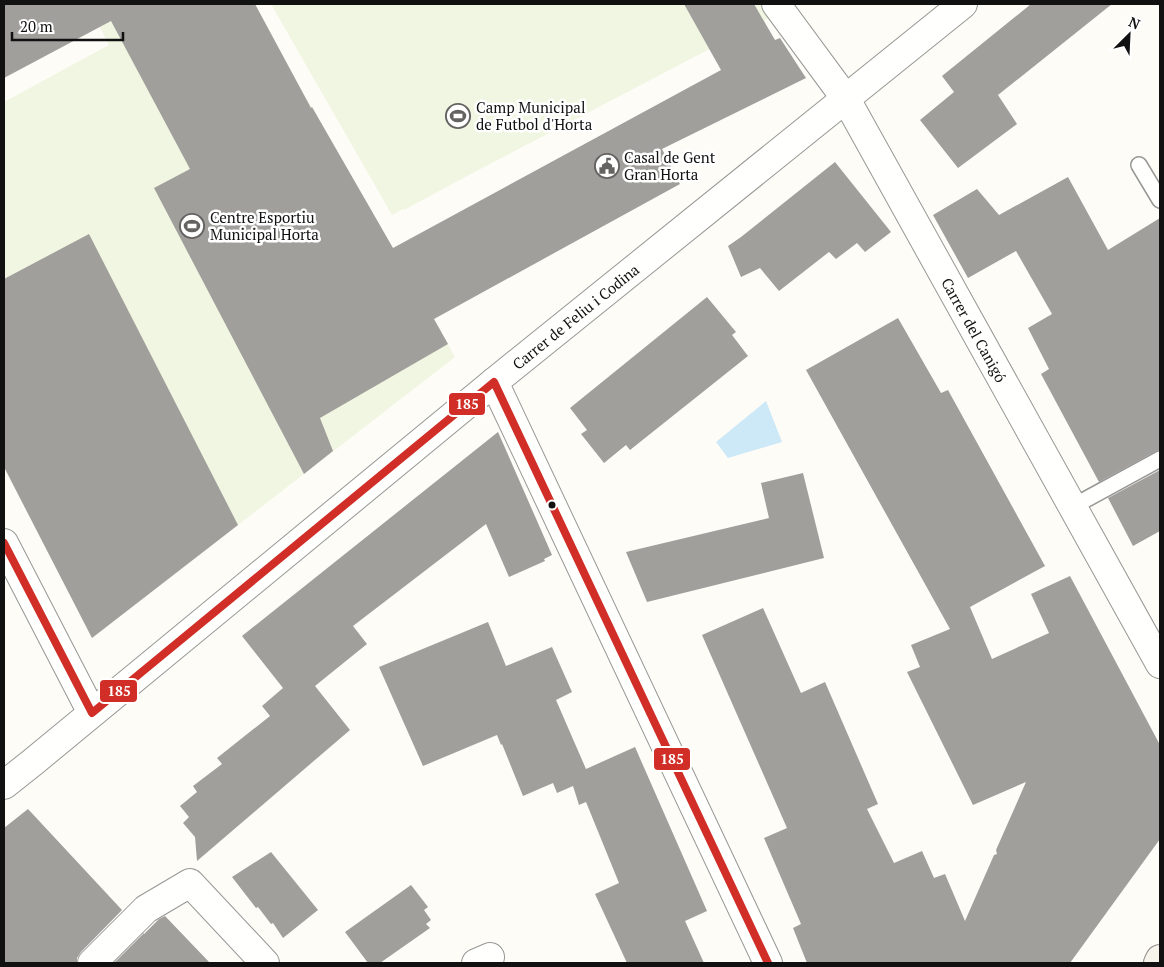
<svg xmlns="http://www.w3.org/2000/svg" width="1164" height="967" viewBox="0 0 1164 967" font-family="'PT Serif',serif">
	<style>
		.pitch { fill: #f0f6e1 }
		.water { fill: #cde8f7 }
		.building { fill: #a19f9c }
		.lines { fill: none; stroke-linecap: round; stroke-linejoin: round }
		.lane-casing { stroke: #979795; stroke-width: 18 }
		.street-casing { stroke: #979795; stroke-width: 30 }
		.secondary-casing { stroke: #8e8d8b; stroke-width: 30 }
		.lane { stroke: #fffffe; stroke-width: 15 }
		.street { stroke: #fffffe; stroke-width: 28 }
		.secondary { stroke: #f6f4eb; stroke-width: 28 }
		.bus-1-casing { stroke: #fff; stroke-width: 11 }
		.bus-1 { stroke: #d02e26; stroke-width: 8 }
		.bus-dot { fill: #111; stroke: #fff; stroke-width: 2 }
		.labels { text-anchor: middle; dominant-baseline: central; stroke-width: 5; stroke-linejoin: round; paint-order: stroke }
		.poi-label { font-size: 15px; fill: #111; stroke: #fff; text-anchor: start }
		.street-label { font-size: 15px; fill: #111; stroke: #fff }
		.line-badge { stroke: #fff; stroke-width: 2 }
		.badge-label { font-size: 14px; text-anchor: middle; font-weight: bold; fill: #fff }
	</style>
	<rect width="100%" height="100%" fill="#fdfcf7"/>
	<g class="pitch">
		<path d="M88 4H255L296 80 448 344 455 357 92 638 4 467V102L109 45Z"/>
		<path d="M271 4H761L769 18 465 177 404 210 403 209 392 215Z"/>
	</g>
	<path class="water" d="M766 401 782 442 728 458 716 442Z"/>
	<g class="building">
		<path d="M4 4H255L311 108 312 107 393 248 721 70 684 4H754L775 40 780 38 806 78 662 149 680 184 434 319 448 344 320 418 333 451 304 474 154 188 190 169 111 21 4 78Z"/>
		<path d="M1031 4H1112L998 95 1017 124 958 168 920 120 954 92 942 76Z"/>
		<path d="M835 162 891 232 865 252 857 243 836 259 829 252 779 291 760 268 741 277 728 246 741 237Z"/>
		<path d="M1068 177 1108 250 1160 218V450L1156 451 1099 482 1041 374 1049 369 1028 328 1052 314 1016 251 968 278 933 215 977 189 999 215Z"/>
		<path d="M89 234 238 525 92 638 4 467V279Z"/>
		<path d="M707 297 736 332 732 335 748 356 630 450 626 445 604 463 581 434 587 430 570 408Z"/>
		<path d="M898 318 941 393 948 390 1045 566 970 607 992 659 1049 633 1031 594 1070 576 1160 745V839L1070 963H807L793 928 801 924 764 838 787 828 702 635 763 608 801 693 825 682 878 804 867 809 894 863 922 851 934 878 945 874 965 921 994 855 997 854 996 850 1026 782 973 805 907 672 920 667 911 645 950 629 806 370Z"/>
		<path d="M498 432 552 555 544 559 545 561 509 577 486 524 353 626 367 644 315 686 350 730 197 861 195 837 183 823 189 817 180 806 197 792 193 786 222 764 217 758 270 716 262 706 283 688 242 636Z"/>
		<path d="M1160 470V531L1133 546 1108 498Z"/>
		<path d="M803 473 824 558 647 602 626 552 769 518 761 483Z"/>
		<path d="M488 622 506 666 552 647 572 692 556 700 586 769 635 747 707 911 685 921 704 963H627L595 894 619 883 586 802 579 805 573 786 557 793 553 783 523 796 502 744 501 745 497 735 423 766 379 667Z"/>
		<path d="M28 809 122 910 81 952 77 958V963H4V828Z"/>
		<path d="M271 852 318 910 283 938 273 923 271 924 258 907 256 908 232 877Z"/>
		<path d="M411 885 428 907 424 910 431 920 426 924 430 928 380 963H368L345 932Z"/>
		<path d="M165 916 210 963H114L144 933V934L159 919Z"/>
	</g>
	<g class="lines">
		<defs>
			<g id="lane">
				<path d="M1139 165 1160 200"/>
				<path d="M1072 507 1160 459"/>
			</g>
			<g id="street">
				<path id="s1" d="M776 4 846 99 1160 664"/>
				<path d="M494 382 768 963"/>
				<path d="M4 543 92 713"/>
				<path id="s2" d="M4 785 33 762 494 382 963 4"/>
				<path d="M92 963 146 909 190 883 265 963"/>
				<path d="M476 963 490 957"/>
			</g>
			<path id="secondary" d="M1158 963 1160 959"/>
		</defs>
		<use href="#lane" class="lane-casing"/>
		<use href="#street" class="street-casing"/>
		<use href="#secondary" class="secondary-casing"/>
		<use href="#lane" class="lane"/>
		<use href="#street" class="street"/>
		<use href="#secondary" class="secondary"/>
		<defs>
			<path id="bus-1" d="M4 543 92 713 494 382 768 963"/>
		</defs>
		<use href="#bus-1" class="bus-1-casing"/>
		<use href="#bus-1" class="bus-1"/>
	</g>
	<defs>
		<symbol id="stadium-ring" viewBox="-11 -11 22 22"><circle r="9.5" fill="#fff" stroke="#646362" stroke-width="1.5"/><path d="M0-5a6.5 5 0 1 0 0 10a6.5 5 0 1 0 0-10ZM-3.5-1.8h7v3.6h-7Z" fill="#646362"/></symbol>
		<symbol id="civic-ring" viewBox="-11 -11 22 22"><circle r="9.5" fill="#fff" stroke="#646362" stroke-width="1.5"/><path d="M-.6-6.5H3V-4.5H.6V-3L4-1V1h2V6H-6V1h2V-1L-.6-3ZM-1.2 2.5V6h2.4V2.5Z" fill="#646362"/></symbol>
	</defs>
	<g fill-rule="evenodd">
		<use href="#stadium-ring" x="444" y="102" width="28" height="28"/>
		<use href="#civic-ring" x="593" y="152" width="28" height="28"/>
		<use href="#stadium-ring" x="178" y="212" width="28" height="28"/>
	</g>
	<circle class="bus-dot" cx="552" cy="505" r="4.5"/>
	<g class="labels">
		<g class="poi-label">
			<text x="476" y="107">Camp Municipal<tspan x="476" dy="17">de Futbol d'Horta</tspan></text>
			<text x="624" y="157">Casal de Gent<tspan x="624" dy="17">Gran Horta</tspan></text>
			<text x="210" y="217">Centre Esportiu<tspan x="210" dy="17">Municipal Horta</tspan></text>
		</g>
		<g class="street-label">
			<text stroke="none"><textPath href="#s2" startOffset="739">Carrer de Feliu i Codina</textPath></text>
			<text stroke="none"><textPath href="#s1" startOffset="382">Carrer del Canigó</textPath></text>
		</g>
	</g>
	<g class="line-badge">
		<rect x="448" y="392" width="38" height="24" rx="5" fill="#d02e26"/>
		<rect x="99" y="679" width="39" height="24" rx="5" fill="#d02e26"/>
		<rect x="653" y="747" width="38" height="24" rx="5" fill="#d02e26"/>
	</g>
	<g class="badge-label">
		<text x="467" y="409">185</text>
		<text x="119" y="696">185</text>
		<text x="672" y="764">185</text>
	</g>
	<rect width="1164" height="967" fill="none" stroke="#111111" stroke-width="10"/>
	<g transform="translate(1129 35) rotate(24)" stroke="#ffffff" stroke-width="4" paint-order="stroke">
	<path d="M0-4L9 19L0 12L-9 19Z" fill="#111111"/>
	<text y="-8" font-size="14" font-weight="bold" text-anchor="middle" fill="#111111">N</text>
	</g>
	<path d="M12 32v8h111v-8" fill="none" stroke="#111111" stroke-width="2.5"/>
	<text x="20" y="32" font-size="15" fill="#111111" stroke="#ffffff" stroke-width="4" paint-order="stroke">20 m</text>
</svg>
